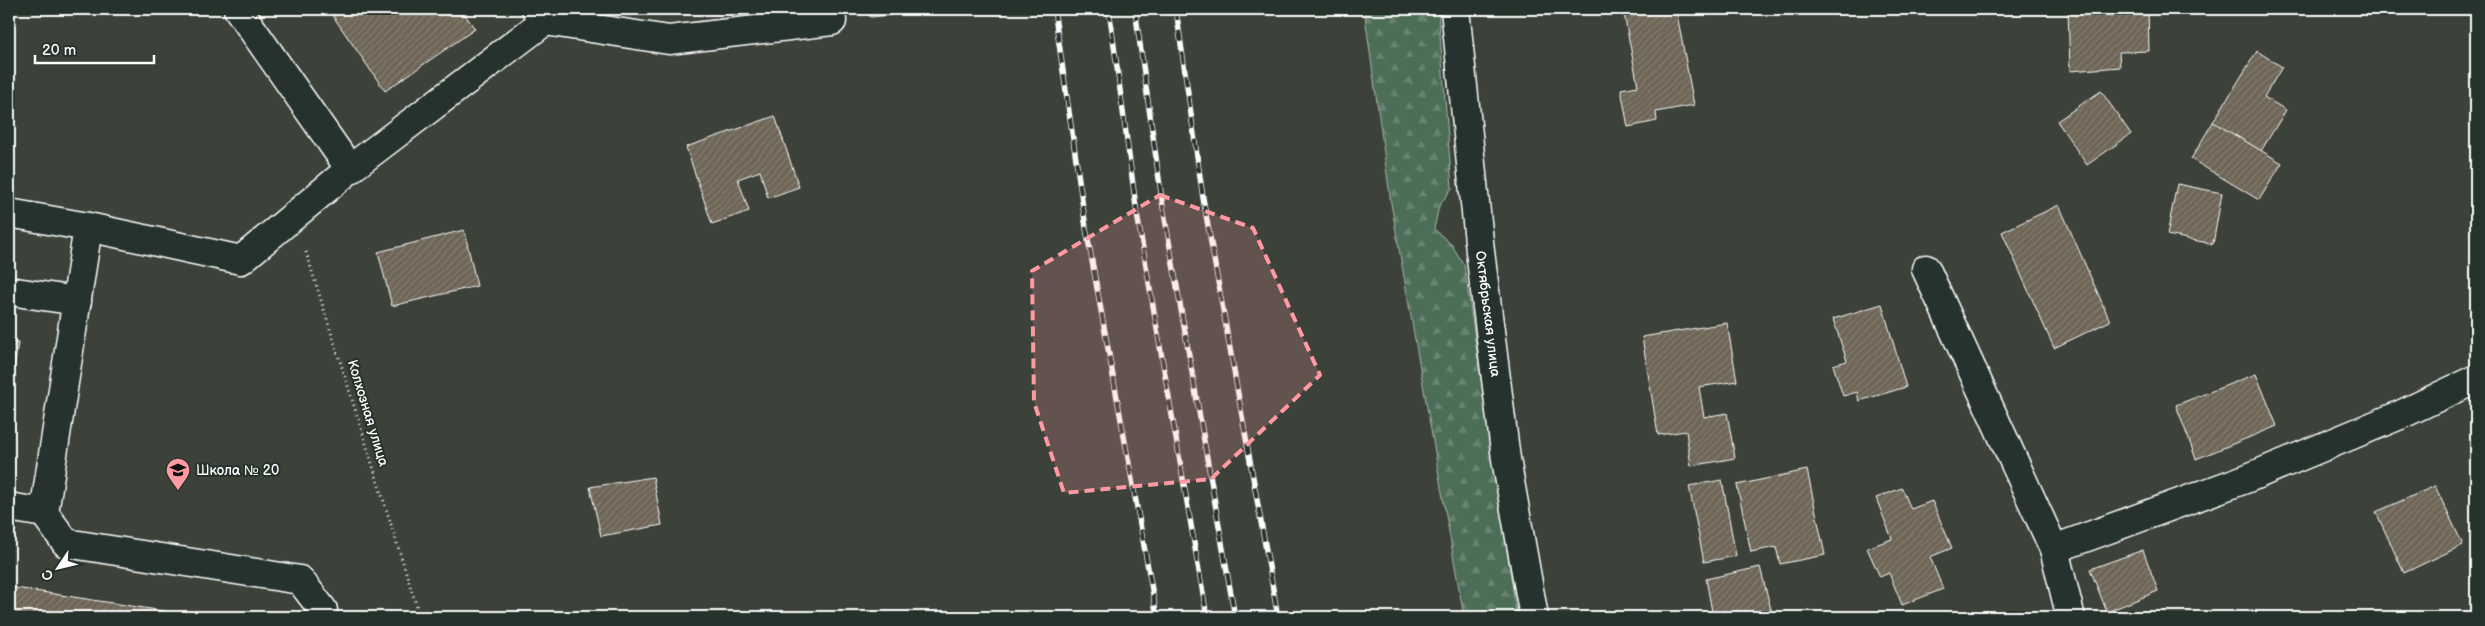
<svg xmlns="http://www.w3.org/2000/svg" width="2485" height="626" viewBox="0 0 2485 626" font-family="'Balsamiq Sans',sans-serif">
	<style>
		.forest { fill: url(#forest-firs); stroke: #a6b6ab }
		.building { fill: url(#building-hatch); stroke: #fff }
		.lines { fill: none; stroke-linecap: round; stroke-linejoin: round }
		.minor-casing { stroke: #fff; stroke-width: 31 }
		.path { stroke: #fff; stroke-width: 3; stroke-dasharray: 1 4; stroke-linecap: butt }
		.minor { stroke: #26332d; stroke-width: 28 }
		.rail-casing { stroke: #fff; stroke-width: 5.5 }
		.rail { stroke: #26332d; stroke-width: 4; stroke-dasharray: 11; stroke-linecap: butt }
		.marked { fill: #ff9aa2; fill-opacity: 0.2; stroke: #ff9aa2; stroke-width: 4; stroke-dasharray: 10 6; stroke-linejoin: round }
		.labels { text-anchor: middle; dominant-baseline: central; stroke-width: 4; stroke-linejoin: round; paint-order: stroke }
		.street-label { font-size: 14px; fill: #fff; stroke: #26332d }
		.poi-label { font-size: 14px; fill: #fff; stroke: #26332d; text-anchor: start }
	</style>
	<defs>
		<pattern id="forest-firs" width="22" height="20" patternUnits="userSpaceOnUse" patternTransform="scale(1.25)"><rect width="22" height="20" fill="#4e6e57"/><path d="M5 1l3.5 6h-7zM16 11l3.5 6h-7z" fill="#698470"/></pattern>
		<pattern id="building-hatch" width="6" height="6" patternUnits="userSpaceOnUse" patternTransform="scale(1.25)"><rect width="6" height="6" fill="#6e6557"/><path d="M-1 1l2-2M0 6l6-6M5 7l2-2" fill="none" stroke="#847c70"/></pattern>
	</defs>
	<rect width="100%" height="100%" fill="#3c423a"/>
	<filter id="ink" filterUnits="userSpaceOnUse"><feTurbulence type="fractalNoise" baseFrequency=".02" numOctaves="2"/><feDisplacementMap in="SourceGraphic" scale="10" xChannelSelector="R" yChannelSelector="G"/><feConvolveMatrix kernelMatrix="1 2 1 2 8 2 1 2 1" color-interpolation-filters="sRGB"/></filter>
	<g filter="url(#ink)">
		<path class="forest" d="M1364 9H1438L1452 188 1439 206 1434 229 1452 245 1464 265 1517 617H1464L1391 203Z"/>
		<g class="building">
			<path d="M328 9H461L475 29 385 91Z"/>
			<path d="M869 9H892V15L870 17Z"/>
			<path d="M1623 9H1676L1694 105 1656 112 1657 121 1628 127 1621 89 1638 86Z"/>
			<path d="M2068 9H2148L2149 51 2119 52 2120 67 2070 71Z"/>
			<path d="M2257 51 2282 67 2264 97 2286 110 2261 151 2213 122Z"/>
			<path d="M2101 91 2131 134 2087 165 2057 121Z"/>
			<path d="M775 116 799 187 768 198 760 171 738 179 749 211 712 224 686 147Z"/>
			<path d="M2213 122 2282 163 2259 200 2191 159Z"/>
			<path d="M2177 184 2222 193 2213 244 2167 235Z"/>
			<path d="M2059 205 2110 321 2054 348 2002 232Z"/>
			<path d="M464 230 477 286 392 306 378 252Z"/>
			<path d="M1882 304 1906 387 1859 401 1857 392 1843 396 1833 365 1847 361 1833 319Z"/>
			<path d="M1727 323 1737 381 1699 387 1704 417 1727 413 1735 458 1691 466 1686 431 1658 435 1642 337Z"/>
			<path d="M9 342 18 343 9 401Z"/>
			<path d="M2256 374 2277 426 2196 459 2176 405Z"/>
			<path d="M1807 470 1825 555 1780 564 1776 547 1751 552 1737 485Z"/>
			<path d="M653 477 662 525 601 536 590 487Z"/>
			<path d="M1722 480 1736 556 1704 562 1689 486Z"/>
			<path d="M2435 486 2463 545 2404 573 2376 512Z"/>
			<path d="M1902 488 1911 509 1932 501 1952 548 1930 557 1943 589 1902 605 1889 573 1880 577 1867 548 1892 539 1876 498Z"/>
			<path d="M2143 550 2158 591 2107 612 2090 569Z"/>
			<path d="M1760 567 1773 617H1713L1706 579Z"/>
			<path d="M9 587 202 617H9Z"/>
		</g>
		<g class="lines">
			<defs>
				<g id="minor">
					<path d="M238 9 350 169"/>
					<path d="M1455 9 1480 251 1506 459 1534 617"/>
					<path d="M545 21 669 40 832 21 831 9"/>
					<path d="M9 213 88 227 241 260 350 169 545 21 536 9"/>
					<path d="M1926 269 2054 549 2070 614"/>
					<path d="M9 291 77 301"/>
					<path d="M9 507 44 513 88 227"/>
					<path d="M44 513 66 543 300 580 323 610 322 617"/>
					<path d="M2054 549 2248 478 2400 415 2476 379"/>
				</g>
			</defs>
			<use href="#minor" class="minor-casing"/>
			<path class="path" d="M306 252 420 617"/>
			<use href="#minor" class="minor"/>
			<defs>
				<g id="rail">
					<path d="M1054 9 1086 228 1157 617"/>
					<path d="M1109 9 1137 214 1207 617"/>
					<path d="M1135 9 1163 207 1235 617"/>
					<path d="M1176 9 1203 198 1278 617"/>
				</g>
			</defs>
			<use href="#rail" class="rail-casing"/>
			<use href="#rail" class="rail"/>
		</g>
	</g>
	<path class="marked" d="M1160 195 1253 228 1320 375 1211 479 1064 493 1034 402 1032 271Z"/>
	<defs>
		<symbol id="school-pin" viewBox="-11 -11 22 30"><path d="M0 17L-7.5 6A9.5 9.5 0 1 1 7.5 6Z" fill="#ff9aa2" stroke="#26332d"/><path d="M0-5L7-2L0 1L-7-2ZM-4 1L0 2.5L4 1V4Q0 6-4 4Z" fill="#111"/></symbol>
	</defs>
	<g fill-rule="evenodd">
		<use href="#school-pin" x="164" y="456" width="28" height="38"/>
	</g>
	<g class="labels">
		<g class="street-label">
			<text transform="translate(1488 314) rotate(83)">Октябрьская улица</text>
			<text transform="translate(368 413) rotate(73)">Колхозная улица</text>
		</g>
		<g class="poi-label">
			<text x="196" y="470">Школа № 20</text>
		</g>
	</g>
	<rect width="2485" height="626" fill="none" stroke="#26332d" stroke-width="30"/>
	<rect x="15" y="15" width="2455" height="596" fill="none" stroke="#fff" stroke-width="2" filter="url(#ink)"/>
	<g transform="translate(58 568) rotate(235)" stroke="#26332d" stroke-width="4" paint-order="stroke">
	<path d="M0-4L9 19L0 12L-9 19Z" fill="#ffffff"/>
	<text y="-8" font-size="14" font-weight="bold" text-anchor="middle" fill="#ffffff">С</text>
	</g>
	<path d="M35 55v8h119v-8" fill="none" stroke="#ffffff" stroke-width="2.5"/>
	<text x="42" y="55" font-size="15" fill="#ffffff" stroke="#26332d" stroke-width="4" paint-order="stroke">20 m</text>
</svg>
